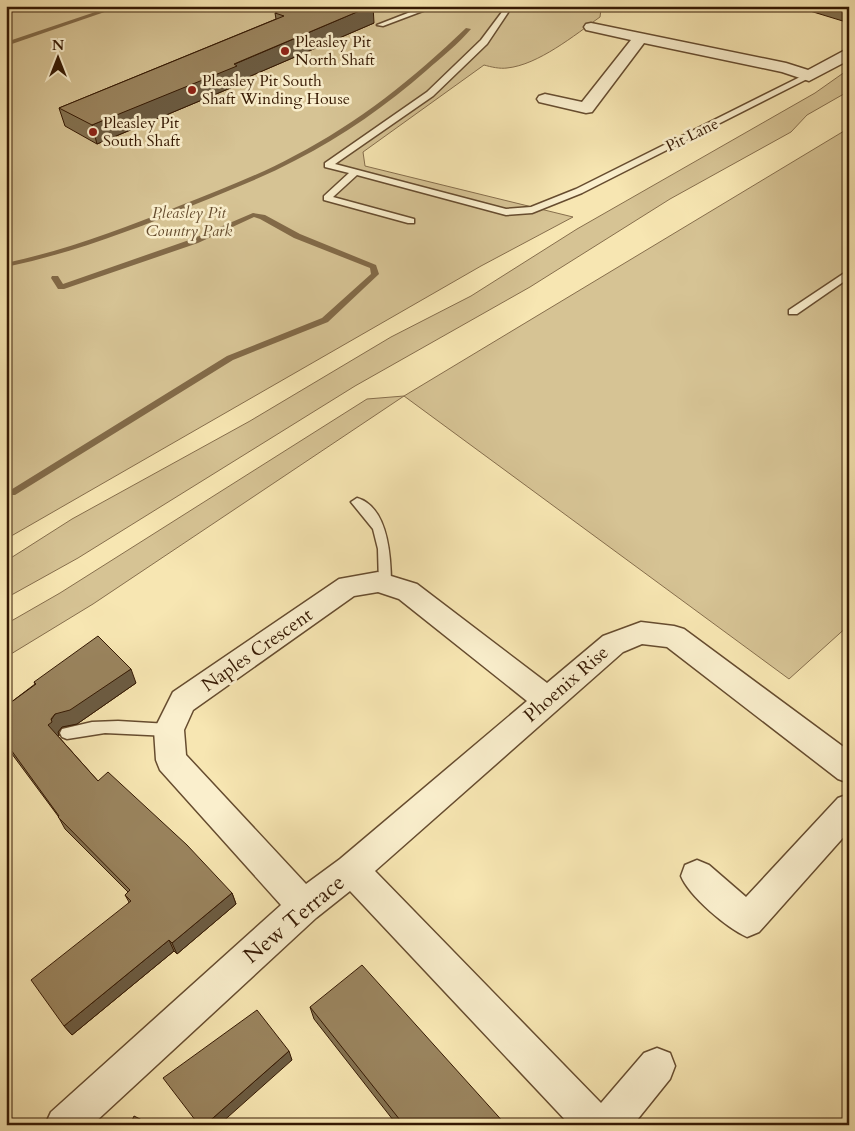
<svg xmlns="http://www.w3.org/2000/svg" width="855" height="1131" viewBox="0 0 855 1131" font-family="Cardo,serif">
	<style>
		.green { fill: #d6c394; stroke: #866e4c }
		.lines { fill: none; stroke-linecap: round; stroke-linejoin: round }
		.stream { fill: #826a48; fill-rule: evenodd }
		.service-casing { stroke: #664c2f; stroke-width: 3 }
		.minor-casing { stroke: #664c2f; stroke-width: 3 }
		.service { fill: #faefcd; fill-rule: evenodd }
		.minor { fill: #faefcd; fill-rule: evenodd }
		.wall { fill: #847251; stroke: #351903 }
		.shaded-wall { fill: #6c5c42; stroke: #351903 }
		.building { fill: #9a845e; stroke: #351903 }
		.poi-dot { fill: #8f2418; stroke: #faefcd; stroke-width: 2 }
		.labels { text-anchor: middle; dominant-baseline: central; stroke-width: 5; stroke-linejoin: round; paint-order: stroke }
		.far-poi-label { font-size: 16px; fill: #351903; stroke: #faefcd; text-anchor: start }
		.far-street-label { font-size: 16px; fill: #351903; stroke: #faefcd }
		.far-park-label { font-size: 16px; font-style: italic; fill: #654c2e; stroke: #faefcd }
		.street-label { font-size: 19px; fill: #351903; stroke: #faefcd }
		.near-street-label { font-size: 22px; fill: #351903; stroke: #faefcd }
	</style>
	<rect width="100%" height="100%" fill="#f7e6b2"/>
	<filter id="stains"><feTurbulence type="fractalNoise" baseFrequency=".004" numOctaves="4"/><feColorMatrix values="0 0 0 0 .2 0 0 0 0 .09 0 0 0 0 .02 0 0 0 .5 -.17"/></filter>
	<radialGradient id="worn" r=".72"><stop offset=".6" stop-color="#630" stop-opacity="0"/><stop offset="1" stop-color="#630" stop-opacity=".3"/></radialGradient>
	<g class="green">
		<path d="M6 6H609L601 9 600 17C575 35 538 65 507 68 500 69 491 67 484 65L363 152 365 166 573 217 481 266 6 539Z"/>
		<path d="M849 69V91L807 115 791 132 670 199 530 287 355 386 78 558 6 598V561L72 519 250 421 391 337 471 296 577 229 815 93Z"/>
		<path d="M849 128V625L789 679 404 396 93 604 6 657V624L60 593 367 399 404 396Z"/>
	</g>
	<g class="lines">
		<g class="stream">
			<path d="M113 6H122L6 46V42Z"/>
			<path d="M466 28 471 29C458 44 442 57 427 70 387 105 343 136 296 160 264 177 230 190 196 204 134 230 72 253 6 267V263C66 250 123 229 179 206 217 191 257 176 294 156 358 123 414 78 466 28Z"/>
			<path d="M253 213 265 215 300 234 376 265 379 274 328 322 233 360 15 495H9L7 493 9 491 227 356 322 318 371 274 370 268 294 238 260 219 254 217 198 243 64 289H58L51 278 52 276H58L63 284 192 239Z"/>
		</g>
		<defs>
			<g id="service">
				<path d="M426 6H436L383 26 377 25Z"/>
				<path d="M494 6H503L509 11 487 44 433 96 335 164 506 209 531 207 576 189 806 74 813 76 582 193 532 213 506 215 357 175 333 197 414 219V223H408L324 200V196L349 173 325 167V163L427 92 481 40 502 12Z"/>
				<path d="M849 270V278L797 314H789V310Z"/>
				<path d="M357 498C389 507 391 559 391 585L389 588H381L379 585 378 549 373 529 351 502Z"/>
				<path d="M118 721 169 724 174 726 176 730 174 734 169 736 105 733 67 739 62 737 60 733 62 729 92 722Z"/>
			</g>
			<g id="minor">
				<path d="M591 23 786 63 808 70 849 48V60L809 81 782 72 644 43 592 112 586 113 539 102 537 99 539 96 545 94 582 102 631 40 586 30 584 27 586 24Z"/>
				<path d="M378 572 417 584 547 683 603 636 641 622 674 626 684 629 849 751V783L838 779 667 647 642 644 623 652 375 871 601 1103 644 1053 657 1048 670 1053 675 1066 670 1079 633 1125H570L350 891 316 918 92 1125H45L51 1112 281 905 160 770 156 760 154 730 173 692 339 579ZM378 592 399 599 527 701 340 859 306 884 186 755 184 730 193 710 354 596Z"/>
				<path d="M849 794V831L759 932 747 937C727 928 689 896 681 876L685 865 697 860 709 865 746 897 838 798Z"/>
			</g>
		</defs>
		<use href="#service" class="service-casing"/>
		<use href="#minor" class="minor-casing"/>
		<use href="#service" class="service"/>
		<use href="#minor" class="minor"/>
	</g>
	<g class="wall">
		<path d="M811 6H849V20L846 22 810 11Z"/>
		<path d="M279 9 374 23 239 81 240 84 97 144 65 126 59 108 276 19 275 13 279 11Z"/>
		<path d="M34 682 136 683 77 724 62 727 58 732 59 736H58L98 781 232 893 236 904 177 954 174 951 72 1035 64 1026 129 902 125 895 128 892 65 829 58 816 6 746V706L35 684Z"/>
		<path d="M310 1007 506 1125H397L314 1019Z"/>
	</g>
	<g class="shaded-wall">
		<path d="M371 6H373L374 23 239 81 240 84 97 144 92 125Z"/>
		<path d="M849 12V20L846 22Z"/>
		<path d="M131 669 136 683 77 724 62 727 58 732 59 736 55 738 48 725 55 714Z"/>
		<path d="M232 893 236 904 177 954 172 943Z"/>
		<path d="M169 940 174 951 72 1035 64 1026Z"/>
		<path d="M289 1051 292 1060 219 1125H205Z"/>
	</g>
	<g class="building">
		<path d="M289 6H371L234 64 237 66 92 125 59 108 284 16 275 13 281 10 279 9Z"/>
		<path d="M839 6H849V9Z"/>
		<path d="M98 636 131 669 70 710 55 714 51 719 52 722 48 725 98 781 108 772 187 845 232 893 172 943 169 940 64 1026 31 980 131 901 125 895 130 890 58 817 59 816 6 743V706L36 684 34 682Z"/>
		<path d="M362 965 506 1125H404L310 1007Z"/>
		<path d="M257 1010 289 1051 205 1125H199L163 1078Z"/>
		<path d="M134 1116 152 1125H130Z"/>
	</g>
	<g class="poi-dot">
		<circle cx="285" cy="51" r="5"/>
		<circle cx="192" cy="90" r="5"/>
		<circle cx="93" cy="132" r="5"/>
	</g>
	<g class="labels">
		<g class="far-poi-label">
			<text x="295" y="42">Pleasley Pit<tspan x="295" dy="18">North Shaft</tspan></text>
			<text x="202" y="81">Pleasley Pit South<tspan x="202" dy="18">Shaft Winding House</tspan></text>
			<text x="103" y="123">Pleasley Pit<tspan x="103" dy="18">South Shaft</tspan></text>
		</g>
		<g class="far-street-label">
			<text transform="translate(692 135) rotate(-26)">Pit Lane</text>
		</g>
		<g class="far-park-label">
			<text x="189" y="213">Pleasley Pit<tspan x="189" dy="18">Country Park</tspan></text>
		</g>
		<g class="street-label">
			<text transform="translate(257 650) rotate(-35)">Naples Crescent</text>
			<text transform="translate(566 684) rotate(-41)">Phoenix Rise</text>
		</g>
		<g class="near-street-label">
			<text transform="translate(294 919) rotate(-40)">New Terrace</text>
		</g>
	</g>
	<rect width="855" height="1131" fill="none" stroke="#f7e6b2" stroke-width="25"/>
	<rect x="8" y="8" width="840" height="1116" fill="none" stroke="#351903" stroke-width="2.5"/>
	<rect x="12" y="12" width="830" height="1106" fill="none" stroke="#351903"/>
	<g transform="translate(58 58)" stroke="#faefcd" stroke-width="4" paint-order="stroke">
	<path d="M0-4L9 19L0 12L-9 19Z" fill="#351903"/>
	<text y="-8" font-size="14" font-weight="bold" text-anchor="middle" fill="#351903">N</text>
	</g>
	<rect width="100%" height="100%" filter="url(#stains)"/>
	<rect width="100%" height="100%" fill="url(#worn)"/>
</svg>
